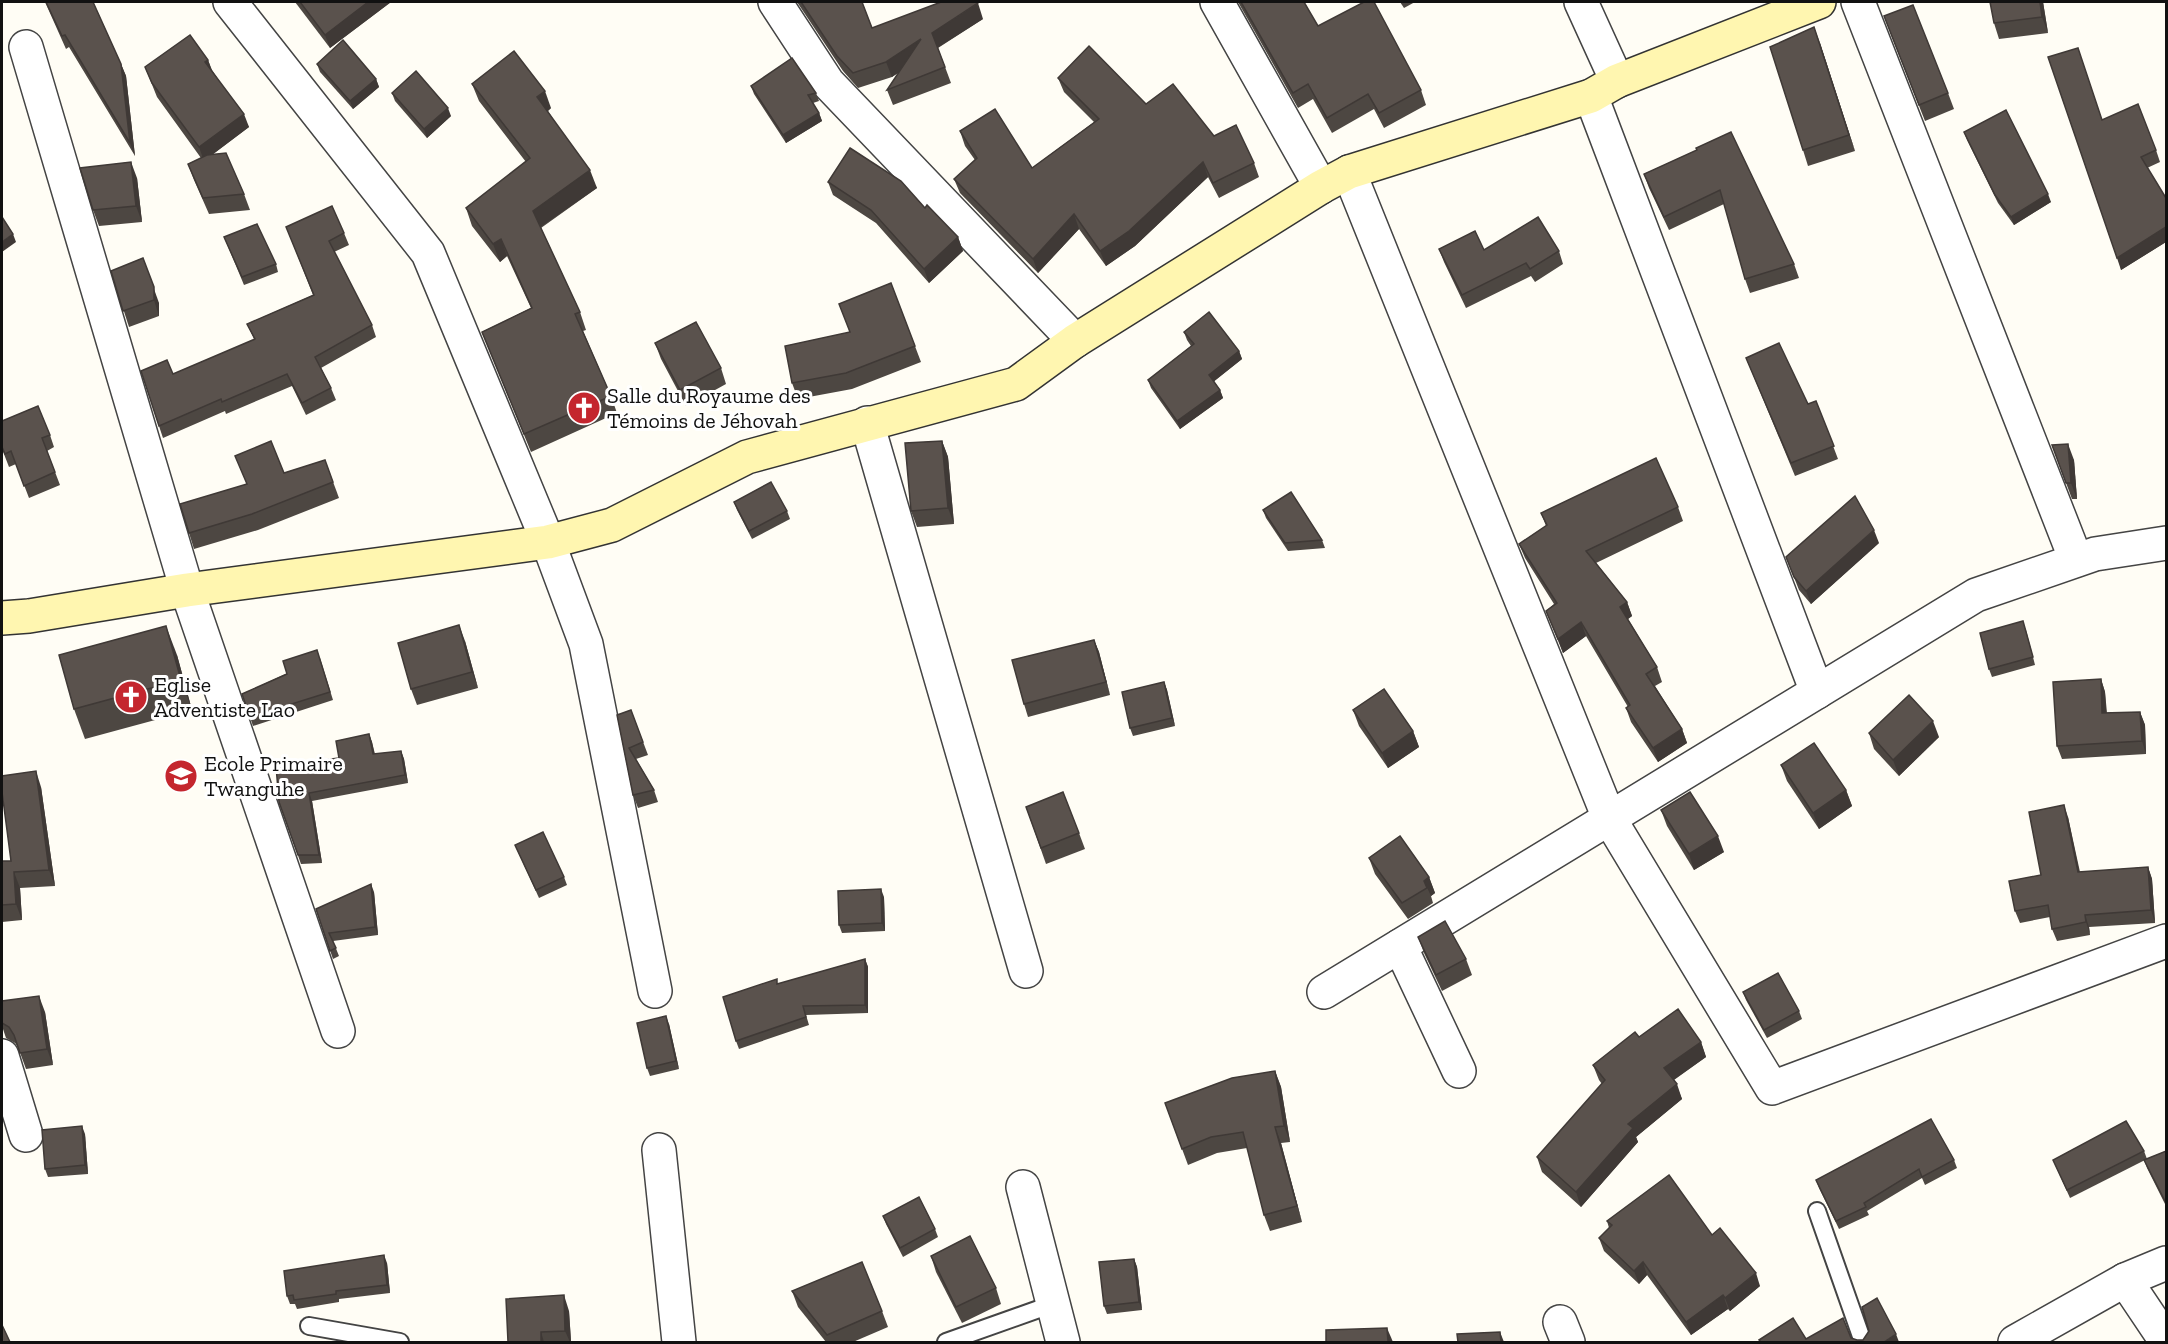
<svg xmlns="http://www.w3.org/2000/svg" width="2168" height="1344" viewBox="0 0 2168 1344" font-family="'Zilla Slab',serif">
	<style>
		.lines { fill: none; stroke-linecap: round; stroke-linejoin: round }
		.lane-casing { stroke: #444; stroke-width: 20 }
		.street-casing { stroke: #444; stroke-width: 36 }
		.secondary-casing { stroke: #333; stroke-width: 36 }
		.lane { stroke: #fff; stroke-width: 16 }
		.street { stroke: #fff; stroke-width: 33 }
		.secondary { stroke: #fff6b0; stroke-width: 33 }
		.wall { fill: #4d4742 }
		.shaded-wall { fill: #3f3936 }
		.building { fill: #5a524d; stroke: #3f3936; stroke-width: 1.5 }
		.labels { text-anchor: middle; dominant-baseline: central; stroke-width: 6; stroke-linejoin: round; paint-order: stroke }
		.poi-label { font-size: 22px; fill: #111; stroke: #fff; text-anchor: start }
	</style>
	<rect width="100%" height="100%" fill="#fffdf5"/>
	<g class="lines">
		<defs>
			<g id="lane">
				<path d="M1817 1211 1863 1342"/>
				<path d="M309 1326 400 1342"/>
				<path d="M946 1342 1053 1304"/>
			</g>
			<g id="street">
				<path d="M230 2 428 253 548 542 586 644 655 991"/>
				<path d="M775 2 828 83 1075 341"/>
				<path d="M1217 2 1321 187"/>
				<path d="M1581 2 1617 81"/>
				<path d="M1858 2 2076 560"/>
				<path d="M26 47 187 590 338 1031"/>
				<path d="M1591 96 1817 692"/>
				<path d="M1349 172 1609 818 1772 1088 2166 941"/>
				<path d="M867 423 1026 971"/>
				<path d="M1400 946 1459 1071"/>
				<path d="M1324 992 1976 595 2095 554 2166 543"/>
				<path d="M2 1056 26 1135"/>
				<path d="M659 1150 679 1342"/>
				<path d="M1023 1187 1063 1342"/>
				<path d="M2125 1280 2166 1341"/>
				<path d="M1560 1322 1568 1342"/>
				<path d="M2015 1342 2125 1280 2166 1263"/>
			</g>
			<path id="secondary" d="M2 618 29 616 187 590 548 542 612 525 747 457 1016 384 1075 341 1321 187 1349 172 1591 96 1617 81 1819 2"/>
		</defs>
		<use href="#lane" class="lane-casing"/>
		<use href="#street" class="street-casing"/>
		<use href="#secondary" class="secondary-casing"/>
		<use href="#lane" class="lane"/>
		<use href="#street" class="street"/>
		<use href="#secondary" class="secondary"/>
	</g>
	<g class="wall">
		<path d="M45 2H93L121 64 126 76 135 156 69 47 66 49Z"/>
		<path d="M295 2H391L330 48Z"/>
		<path d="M797 2H862L872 28 983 19 938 48 951 83 893 105 887 90 900 71 892 77 858 88 843 71Z"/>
		<path d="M1238 2H1304L1318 26 1421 90 1426 105 1384 128 1374 109 1332 133 1313 99 1298 108Z"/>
		<path d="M1400 2H1415L1404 8Z"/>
		<path d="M2043 2 2048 33 1999 39 1994 23Z"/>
		<path d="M1890 32 1948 93 1954 109 1925 121Z"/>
		<path d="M1820 43 1855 151 1808 166 1803 150Z"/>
		<path d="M208 60 212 70 249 127 213 154 244 194 250 210 209 214 194 180 188 164 201 158 157 97 145 67Z"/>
		<path d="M317 64 376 79 379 87 353 109 320 72Z"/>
		<path d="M1058 78 1146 104 1214 136 1254 163 1259 177 1219 198 1208 177 1135 246 1106 266 1079 229 1038 273 960 193 954 179 975 160 965 146 960 131 1032 168 1094 122 1064 92Z"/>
		<path d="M472 84 551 108 548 111 597 188 541 228 580 312 586 330 583 331 611 396 617 413 531 452 482 332 531 308 507 256 500 262 472 226 466 208 526 162 479 101Z"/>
		<path d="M751 86 816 93 819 101 813 103 819 113 822 121 786 143 754 94Z"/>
		<path d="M392 93 451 116 427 138 395 101Z"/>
		<path d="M2103 119 2156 150 2160 162 2147 168 2166 198V242L2121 270Z"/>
		<path d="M1964 132 2051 202 2014 225 1998 203 1967 140Z"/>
		<path d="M1697 150 1794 264 1799 278 1750 293 1745 279 1724 204 1669 230 1649 188 1644 174Z"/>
		<path d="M137 178 142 222 99 226 93 210Z"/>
		<path d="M828 182 925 208 958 237 963 251 929 283 876 223 833 195Z"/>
		<path d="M344 233 349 245 334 252 372 325 376 337 321 368 331 388 336 400 306 415 292 386 226 414 225 411 163 438 159 426 254 339 247 324 313 295 291 239Z"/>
		<path d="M224 237 276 264 278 272 244 285Z"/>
		<path d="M1439 249 1559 251 1563 264 1535 282 1531 276 1466 308 1444 262Z"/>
		<path d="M111 271 159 303V316L129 327Z"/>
		<path d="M891 283 921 362 852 389 798 399 792 383 850 332Z"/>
		<path d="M1184 332 1239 351 1242 359 1214 381 1220 390 1223 398 1180 429 1151 388 1148 380 1191 346 1187 340Z"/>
		<path d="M655 343 721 368 726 384 686 406 661 359Z"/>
		<path d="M1746 358 1808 404 1816 401 1838 459 1795 476Z"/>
		<path d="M2 421 50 435 54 447 47 451 60 485 29 498 16 464 9 467 2 449Z"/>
		<path d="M942 441 948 457 954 524 917 527 911 511Z"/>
		<path d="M2052 445 2074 460 2077 499H2072Z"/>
		<path d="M325 460 339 498 258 530 194 549 189 533 284 473Z"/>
		<path d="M734 502 787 511 790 519 752 539 737 510Z"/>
		<path d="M1678 507 1683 521 1596 563 1627 602 1632 616 1628 619 1657 667 1662 682 1655 686 1682 729 1687 743 1658 762 1631 722 1626 708 1628 707 1586 636 1563 653 1546 611 1554 604 1525 558 1519 544 1546 526 1541 513Z"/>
		<path d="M1263 510 1322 540 1325 548 1288 551 1266 518Z"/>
		<path d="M1879 543 1811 604 1799 590 1786 557Z"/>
		<path d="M2026 630 2035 665 1992 677 1989 669Z"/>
		<path d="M1094 640 1099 652 1110 695 1028 717 1024 704Z"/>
		<path d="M465 641 478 688 417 705 411 689Z"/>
		<path d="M177 655 192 710 85 739 74 709Z"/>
		<path d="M320 658 333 700 253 726 242 694Z"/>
		<path d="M2101 679 2105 692 2107 713 2140 712 2145 725 2146 754 2062 759 2057 746Z"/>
		<path d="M1164 682 1167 690 1175 726 1133 736 1130 728Z"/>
		<path d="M631 710 648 755 636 759 654 790 658 802 638 808 633 795 617 715Z"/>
		<path d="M1353 710 1413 731 1419 747 1388 768 1359 726Z"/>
		<path d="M1869 733 1939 737 1899 776 1874 749Z"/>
		<path d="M369 734 372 742 375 754 401 751 404 759 408 783 312 801 322 863 301 864 279 802 339 758Z"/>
		<path d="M1781 765 1846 790 1852 806 1819 829 1787 781Z"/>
		<path d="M41 787 55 886 20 888 22 920 2 922V861H11Z"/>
		<path d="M1026 807 1079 833 1085 849 1046 864Z"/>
		<path d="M1661 810 1724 852 1694 870 1667 826Z"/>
		<path d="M2068 817 2080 872 2148 867 2152 879 2155 923 2089 927 2090 935 2057 941 2052 929 2050 917 2020 923 2015 911 2041 875Z"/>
		<path d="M515 845 564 877 567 885 539 898Z"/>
		<path d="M1369 858 1429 877 1435 893 1431 896 1433 903 1408 919 1375 874Z"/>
		<path d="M374 892 378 935 333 941 339 956 333 959 316 909Z"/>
		<path d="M884 897 885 931 842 933 839 925Z"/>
		<path d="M1418 937 1466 959 1472 975 1442 991 1424 953Z"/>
		<path d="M865 959 868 967V1013L806 1015 809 1025 739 1049 736 1041 778 984Z"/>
		<path d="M1743 992 1799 1011 1802 1019 1767 1038 1746 1000Z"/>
		<path d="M2 1001 45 1012 53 1065 26 1069 18 1047 15 1043 6 1038 2 1026Z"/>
		<path d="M669 1024 679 1069 650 1076 647 1068Z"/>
		<path d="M1639 1037 1701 1042 1706 1057 1674 1080 1682 1099 1636 1137 1638 1142 1581 1207 1542 1172 1537 1157 1602 1084 1599 1080 1593 1065Z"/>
		<path d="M1275 1071 1281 1087 1290 1142 1281 1143 1302 1222 1270 1231 1264 1215 1247 1148 1217 1153 1188 1165 1165 1103Z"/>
		<path d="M85 1134 88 1174 48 1177 45 1169Z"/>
		<path d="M2144 1151 2147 1159 2070 1198 2053 1160Z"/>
		<path d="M2166 1151V1206L2147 1168 2144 1160Z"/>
		<path d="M1954 1160 1957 1168 1925 1185 1922 1178 1867 1211 1869 1215 1839 1229 1819 1188 1816 1180Z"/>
		<path d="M883 1216 935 1229 938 1237 903 1257 886 1224Z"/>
		<path d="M1607 1221 1760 1286 1730 1311 1728 1309 1691 1335 1647 1275 1639 1284 1604 1251 1599 1238 1609 1228Z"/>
		<path d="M931 1256 996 1288 1001 1304 962 1323 936 1272Z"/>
		<path d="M1134 1259 1137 1267 1142 1310 1107 1314 1104 1306Z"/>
		<path d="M387 1263 390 1293 339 1299V1302L297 1309 295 1304H290L287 1296Z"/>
		<path d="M792 1291 882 1311 888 1327 853 1342H826L798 1307Z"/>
		<path d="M569 1311 571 1342H508Z"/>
	</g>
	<g class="shaded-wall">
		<path d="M368 2H391L330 48 325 35Z"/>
		<path d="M2040 2H2043L2048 33 2042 17Z"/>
		<path d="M978 3 983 19 937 48 932 33Z"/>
		<path d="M1814 27 1820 43 1855 151 1849 135Z"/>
		<path d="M921 39 927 54 892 77 886 62Z"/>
		<path d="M208 60 213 74 205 62Z"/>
		<path d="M121 64 126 76 135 156 130 143Z"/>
		<path d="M376 79 379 87 353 109 350 101Z"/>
		<path d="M545 91 551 108 544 114 537 97Z"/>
		<path d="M448 108 451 116 427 138 424 129Z"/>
		<path d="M819 113 822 121 786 143 783 135Z"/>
		<path d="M244 114 249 127 204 161 199 147Z"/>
		<path d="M131 162 137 178 142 222 136 206Z"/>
		<path d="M1203 162 1208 177 1135 246 1106 266 1100 251Z"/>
		<path d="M590 170 597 188 539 228 533 211Z"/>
		<path d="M2048 194 2051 202 2014 225 2011 217Z"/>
		<path d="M1074 214 1079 229 1038 273 1033 259Z"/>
		<path d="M2166 227V242L2121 270 2117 258Z"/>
		<path d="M13 234 16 242 2 252V242Z"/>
		<path d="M958 237 963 251 929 283 924 269Z"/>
		<path d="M501 239 507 256 500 262 493 244Z"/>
		<path d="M143 258 159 303V316L154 300Z"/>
		<path d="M1239 351 1242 359 1212 383 1209 375Z"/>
		<path d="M1220 390 1223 398 1180 429 1177 421Z"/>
		<path d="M942 441 948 457 954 524 948 508Z"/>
		<path d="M2068 444 2074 460 2077 499 2071 483Z"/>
		<path d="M1874 530 1879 543 1811 604 1806 591Z"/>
		<path d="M1627 602 1632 616 1625 621 1620 607Z"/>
		<path d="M1581 622 1586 636 1563 653 1558 639Z"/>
		<path d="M459 625 465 641 478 688 472 672Z"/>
		<path d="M166 626 177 655 192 710 181 680Z"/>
		<path d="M1094 640 1099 652 1110 695 1106 682Z"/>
		<path d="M2101 679 2105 692 2107 726 2102 713Z"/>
		<path d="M1164 682 1167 690 1175 726 1172 718Z"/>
		<path d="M2140 712 2145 725 2146 754 2142 741Z"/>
		<path d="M1933 721 1939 737 1899 776 1893 760Z"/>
		<path d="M1682 729 1687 743 1658 762 1653 748Z"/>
		<path d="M1413 731 1419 747 1388 768 1382 753Z"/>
		<path d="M369 734 372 742 376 762 373 754Z"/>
		<path d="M401 751 404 759 408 783 405 775Z"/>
		<path d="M36 771 41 787 55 886 49 870Z"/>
		<path d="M1846 790 1852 806 1819 829 1813 813Z"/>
		<path d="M309 793 312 801 322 863 319 855Z"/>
		<path d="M2064 805 2068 817 2082 885 2078 872Z"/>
		<path d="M1718 836 1724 852 1694 870 1689 854Z"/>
		<path d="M2148 867 2152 879 2155 923 2151 910Z"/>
		<path d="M14 872 20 888 22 920 16 904Z"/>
		<path d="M1429 877 1435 893 1431 896 1424 881Z"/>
		<path d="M371 884 374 892 378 935 375 927Z"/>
		<path d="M881 889 884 897 885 931 882 923Z"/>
		<path d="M2085 915 2089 927 2090 935 2086 922Z"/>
		<path d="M865 959 868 967V1013L865 1005Z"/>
		<path d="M39 996 45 1012 53 1065 47 1049Z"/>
		<path d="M666 1016 669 1024 679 1069 676 1061Z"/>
		<path d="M1701 1042 1706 1057 1669 1083 1664 1068Z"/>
		<path d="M1275 1071 1281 1087 1290 1142 1284 1126Z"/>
		<path d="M1677 1084 1682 1099 1636 1137 1638 1142 1581 1207 1576 1192 1628 1124Z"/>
		<path d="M82 1126 85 1134 88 1174 85 1165Z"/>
		<path d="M1275 1127 1281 1143 1302 1222 1297 1206Z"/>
		<path d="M384 1255 387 1263 390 1293 387 1285Z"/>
		<path d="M1134 1259 1137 1267 1142 1310 1139 1302Z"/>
		<path d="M1643 1262 1647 1275 1639 1284 1634 1271Z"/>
		<path d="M1756 1273 1760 1286 1730 1311 1725 1298Z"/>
		<path d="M564 1295 569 1311 571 1342H570L565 1331Z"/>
		<path d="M1723 1295 1728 1309 1691 1335 1686 1322Z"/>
		<path d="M1387 1328 1393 1342H1388Z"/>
		<path d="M541 1332 544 1342H541Z"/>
		<path d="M1500 1332 1504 1342H1501Z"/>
		<path d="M1896 1334 1899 1342H1884Z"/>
	</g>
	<g class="building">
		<path d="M46 2H93L121 64 130 143 65 35 62 36Z"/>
		<path d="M300 2H368L325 35Z"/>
		<path d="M801 2H862L872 28 941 2H977L978 3 932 33 945 67 887 90 921 39 886 62 853 73 837 56Z"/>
		<path d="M1241 2H1304L1318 26 1364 2H1374L1421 90 1379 113 1368 94 1327 118 1308 84 1293 93Z"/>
		<path d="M1990 2H2040L2042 17 1994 23Z"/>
		<path d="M1913 5 1948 93 1919 105 1884 16Z"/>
		<path d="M1814 27 1849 135 1803 150 1770 47Z"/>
		<path d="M190 35 208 60 205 62 244 114 199 147 152 83 145 67Z"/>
		<path d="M343 40 376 79 350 101 317 64Z"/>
		<path d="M1089 46 1146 104 1173 84 1214 136 1236 125 1254 163 1213 183 1203 162 1129 231 1100 251 1074 214 1033 259 954 179 977 158 960 131 995 109 1032 168 1099 119 1058 78Z"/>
		<path d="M2078 48 2102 120 2138 104 2156 150 2141 157 2166 198V227L2117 258 2048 57Z"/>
		<path d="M514 51 545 91 537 97 590 170 533 211 580 312 575 314 611 396 524 434 482 332 532 308 501 239 493 244 466 208 530 158 472 84Z"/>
		<path d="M792 58 816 93 808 95 819 113 783 135 751 86Z"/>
		<path d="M416 71 448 108 424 129 392 93Z"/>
		<path d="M2006 110 2048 194 2011 217 1995 195 1964 132Z"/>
		<path d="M1731 132 1794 264 1745 279 1720 190 1664 217 1644 174 1697 150 1696 148Z"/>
		<path d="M850 148 901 181 925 208 927 205 958 237 924 269 871 210 828 182Z"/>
		<path d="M226 153 244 194 203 198 188 164 207 155Z"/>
		<path d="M131 162 136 206 93 210 80 168Z"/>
		<path d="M332 206 344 233 329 241 372 325 315 357 331 388 302 403 287 374 222 402 221 399 159 426 141 371 167 360 173 374 255 339 247 324 314 295 286 227Z"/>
		<path d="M2 217 13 234 2 242Z"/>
		<path d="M1538 217 1559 251 1530 269 1526 263 1462 295 1439 249 1475 231 1484 250Z"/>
		<path d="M257 224 276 264 242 277 224 237Z"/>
		<path d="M143 258 154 287V300L123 311 111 271Z"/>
		<path d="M891 283 915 346 846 373 792 383 785 346 850 332 839 304Z"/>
		<path d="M1209 312 1239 351 1209 375 1220 390 1177 421 1148 380 1194 344 1184 332Z"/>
		<path d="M696 322 721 368 680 390 655 343Z"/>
		<path d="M1779 343 1808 404 1816 401 1834 446 1791 463 1746 358Z"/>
		<path d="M38 406 50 435 42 438 55 472 24 486 11 451 5 454 2 447V421Z"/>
		<path d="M271 441 284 473 325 460 333 482 252 514 189 533 180 504 247 484 235 456Z"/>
		<path d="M942 441 948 508 911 511 905 443Z"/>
		<path d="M2068 444 2071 483H2066L2052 445Z"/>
		<path d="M1656 458 1678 507 1586 551 1627 602 1620 607 1657 667 1646 674 1682 729 1653 748 1626 708 1630 705 1581 622 1558 639 1546 611 1557 603 1519 544 1547 525 1541 513Z"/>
		<path d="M771 482 787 511 749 531 734 502Z"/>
		<path d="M1291 492 1322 540 1285 543 1263 510Z"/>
		<path d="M1855 496 1874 530 1806 591 1794 577 1786 557Z"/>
		<path d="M2023 621 2033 657 1989 669 1980 633Z"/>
		<path d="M459 625 472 672 411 689 398 643Z"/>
		<path d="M166 626 181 680 74 709 59 655Z"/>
		<path d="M1094 640 1106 682 1024 704 1012 660Z"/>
		<path d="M317 650 330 692 250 717 242 694 287 674 283 661Z"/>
		<path d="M2101 679 2102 713 2140 712 2142 741 2057 746 2053 682Z"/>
		<path d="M1164 682 1172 718 1130 728 1122 692Z"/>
		<path d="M1384 689 1413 731 1382 753 1353 710Z"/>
		<path d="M1909 695 1933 721 1893 760 1869 733Z"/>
		<path d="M631 710 643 742 629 748 654 790 633 795 617 715Z"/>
		<path d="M369 734 373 754 401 751 405 775 309 793 319 855H298L279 802 276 766 339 758 336 741Z"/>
		<path d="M1814 743 1846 790 1813 813 1781 765Z"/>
		<path d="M36 771 49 870 14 872 16 904 2 905V861H11L2 792V776Z"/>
		<path d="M1063 792 1079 833 1041 848 1026 807Z"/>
		<path d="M1690 792 1718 836 1689 854 1661 810Z"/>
		<path d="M2064 805 2078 872 2148 867 2151 910 2085 915 2086 922 2052 929 2048 905 2015 911 2009 881 2041 875 2029 812Z"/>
		<path d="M543 832 564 877 536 890 515 845Z"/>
		<path d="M1400 836 1429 877 1424 881 1427 888 1402 903 1369 858Z"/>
		<path d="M371 884 375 927 329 933 336 948 330 951 316 909Z"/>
		<path d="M881 889 882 923 839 925 838 891Z"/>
		<path d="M1445 921 1466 959 1436 975 1418 937Z"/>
		<path d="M865 959V1005L803 1006 806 1017 736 1041 723 997 777 979V984Z"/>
		<path d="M1778 973 1799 1011 1764 1030 1743 992Z"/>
		<path d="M39 996 47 1049 20 1053 14 1035 9 1027 2 1023V1001Z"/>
		<path d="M1678 1009 1701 1042 1664 1068 1677 1084 1628 1124 1633 1128 1576 1192 1537 1157 1605 1080 1593 1065 1635 1032 1639 1037Z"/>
		<path d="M666 1016 676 1061 647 1068 637 1023Z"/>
		<path d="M1275 1071 1284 1126 1275 1127 1297 1206 1264 1215 1243 1132 1211 1137 1182 1149 1165 1103 1232 1078Z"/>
		<path d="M1931 1119 1954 1160 1922 1177 1919 1169 1864 1203 1866 1207 1836 1221 1816 1180Z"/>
		<path d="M2126 1121 2144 1151 2067 1190 2053 1160Z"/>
		<path d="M82 1126 85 1165 45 1169 42 1130Z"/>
		<path d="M2166 1151V1200L2165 1201 2144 1160Z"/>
		<path d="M1669 1175 1712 1235 1720 1228 1756 1273 1725 1298 1723 1295 1686 1322 1643 1262 1634 1271 1599 1238 1612 1225 1607 1221Z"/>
		<path d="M919 1197 935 1229 900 1248 883 1216Z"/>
		<path d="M970 1236 996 1288 956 1307 931 1256Z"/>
		<path d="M384 1255 387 1285 336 1291V1294L294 1300 293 1295 287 1296 284 1271Z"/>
		<path d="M1134 1259 1139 1302 1104 1306 1099 1262Z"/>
		<path d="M862 1262 882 1311 827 1335 792 1291Z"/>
		<path d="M564 1295 565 1331 541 1332V1342H508L506 1299Z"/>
		<path d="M1877 1298 1896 1334 1884 1342H1761L1759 1340 1793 1318 1806 1339 1843 1318 1851 1338 1857 1340H1863L1869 1331 1862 1307Z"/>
		<path d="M2 1325 10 1342H2Z"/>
		<path d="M1387 1328 1388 1342H1326V1330Z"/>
		<path d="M1500 1332 1501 1342H1458L1457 1334Z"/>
	</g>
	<defs>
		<symbol id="church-disc" viewBox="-11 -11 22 22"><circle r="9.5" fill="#c4262e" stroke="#fff"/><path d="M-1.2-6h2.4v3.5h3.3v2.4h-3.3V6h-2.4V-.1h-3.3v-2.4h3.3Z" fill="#fff"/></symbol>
		<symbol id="school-disc" viewBox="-11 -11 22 22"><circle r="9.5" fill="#c4262e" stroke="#fff"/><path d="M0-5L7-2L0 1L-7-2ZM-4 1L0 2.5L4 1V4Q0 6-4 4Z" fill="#fff"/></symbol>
	</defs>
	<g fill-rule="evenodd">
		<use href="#church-disc" x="565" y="389" width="38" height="38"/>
		<use href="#church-disc" x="112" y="678" width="38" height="38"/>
		<use href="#school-disc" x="162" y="757" width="38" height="38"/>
	</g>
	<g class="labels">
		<g class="poi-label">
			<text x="607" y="395">Salle du Royaume des<tspan x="607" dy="25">Témoins de Jéhovah</tspan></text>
			<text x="154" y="684">Eglise<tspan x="154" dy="25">Adventiste Lao</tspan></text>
			<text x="204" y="763">Ecole Primaire<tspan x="204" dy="25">Twanguhe</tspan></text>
		</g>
	</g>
	<rect width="2168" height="1344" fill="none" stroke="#111111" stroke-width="6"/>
</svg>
